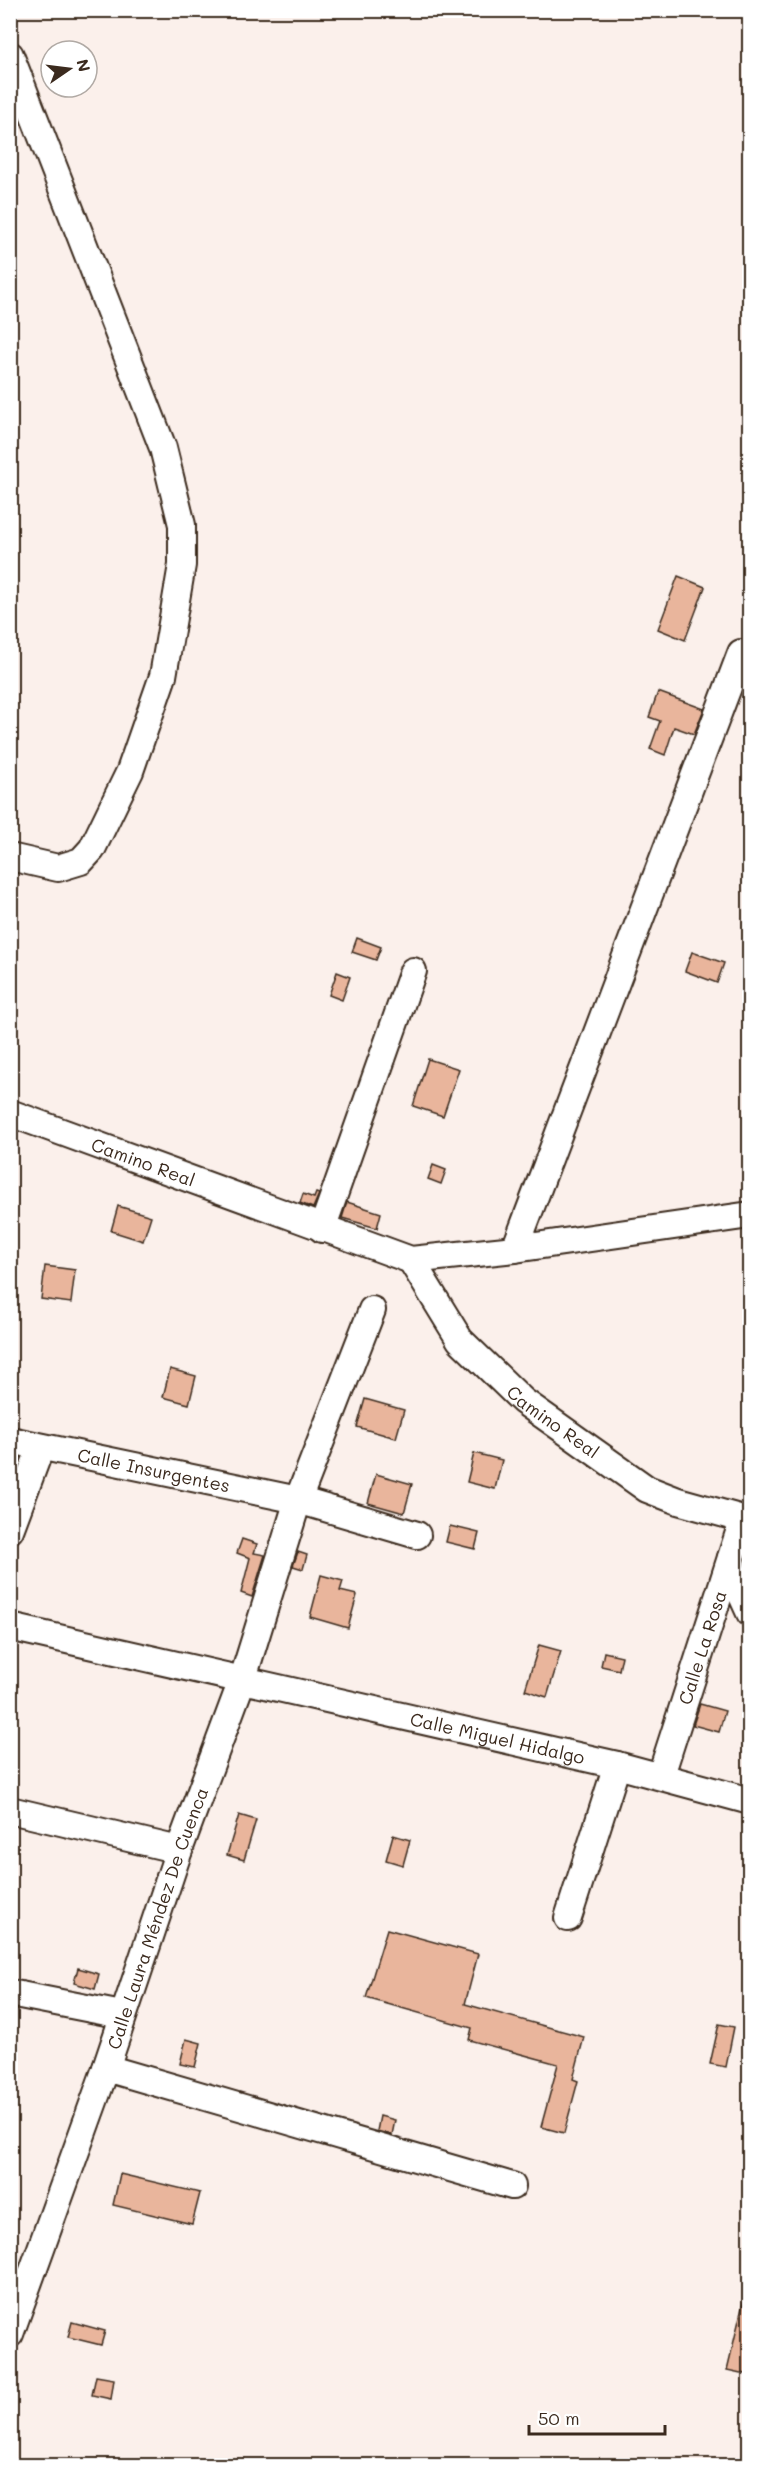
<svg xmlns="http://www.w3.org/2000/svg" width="760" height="2476" viewBox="0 0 760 2476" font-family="Mali,sans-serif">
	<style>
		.building { fill: #e9b59c; stroke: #3b2a1e; stroke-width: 1.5 }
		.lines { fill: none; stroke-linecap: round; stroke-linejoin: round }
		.minor-casing { stroke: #3b2a1e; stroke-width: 30 }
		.minor { stroke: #fff; stroke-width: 26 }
		.labels { text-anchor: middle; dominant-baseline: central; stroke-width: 5; stroke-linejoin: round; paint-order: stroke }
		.street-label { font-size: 18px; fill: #3b2a1e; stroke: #fff }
	</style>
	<rect width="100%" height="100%" fill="#fbf0eb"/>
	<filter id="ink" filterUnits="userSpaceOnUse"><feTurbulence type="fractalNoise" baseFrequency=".0167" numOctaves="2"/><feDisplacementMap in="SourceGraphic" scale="12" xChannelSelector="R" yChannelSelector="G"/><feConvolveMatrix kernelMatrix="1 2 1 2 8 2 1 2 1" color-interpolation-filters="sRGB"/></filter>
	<g filter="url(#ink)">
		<g class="building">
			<path d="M678 576 705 587 685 640 658 629Z"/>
			<path d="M658 692 704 709 694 734 674 727 665 755 650 749 660 721 649 717Z"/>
			<path d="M357 938 381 947 376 960 352 952Z"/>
			<path d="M692 952 724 963 717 983 685 971Z"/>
			<path d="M337 972 350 977 342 1000 329 995Z"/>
			<path d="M428 1059 459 1069 443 1116 413 1106Z"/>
			<path d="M433 1165 446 1170 441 1184 428 1179Z"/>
			<path d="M316 1193 319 1194 313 1208 300 1203 303 1194 314 1198Z"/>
			<path d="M347 1202 381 1213 377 1228 342 1218Z"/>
			<path d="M118 1206 151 1216 143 1241 111 1231Z"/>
			<path d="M45 1266 75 1270 71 1303 41 1299Z"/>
			<path d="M170 1369 196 1376 189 1404 163 1397Z"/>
			<path d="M365 1399 404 1410 396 1438 357 1427Z"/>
			<path d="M474 1453 502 1460 495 1489 467 1482Z"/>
			<path d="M376 1474 412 1484 404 1513 368 1503Z"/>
			<path d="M450 1526 479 1533 475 1549 446 1542Z"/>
			<path d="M242 1539 257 1544 254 1553 265 1555 252 1597 241 1593 250 1558 237 1553Z"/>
			<path d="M298 1552 307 1555 303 1569 293 1566Z"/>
			<path d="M321 1575 343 1581 340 1591 357 1595 348 1628 310 1617Z"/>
			<path d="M539 1645 561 1651 547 1697 525 1690Z"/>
			<path d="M604 1652 622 1656 619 1670 601 1666Z"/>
			<path d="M700 1704 725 1711 719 1732 693 1725Z"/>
			<path d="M239 1815 256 1820 244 1860 227 1855Z"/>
			<path d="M393 1835 410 1840 403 1865 386 1860Z"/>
			<path d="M387 1929 478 1954 465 2004 584 2037 573 2079 578 2081 564 2133 541 2127 558 2064 469 2040 472 2028 366 1998Z"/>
			<path d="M78 1968 99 1974 95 1989 74 1983Z"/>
			<path d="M719 2024 734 2027 726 2067 710 2064Z"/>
			<path d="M186 2039 201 2043 195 2067 180 2064Z"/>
			<path d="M380 2116 395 2120 392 2135 377 2131Z"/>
			<path d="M120 2174 200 2193 192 2224 113 2205Z"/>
			<path d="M744 2299 750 2300V2375L727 2370Z"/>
			<path d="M72 2322 105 2331 101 2345 68 2337Z"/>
			<path d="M96 2376 114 2379 111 2399 92 2395Z"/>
		</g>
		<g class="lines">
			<defs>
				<g id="minor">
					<path d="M10 55 163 448 182 525V565L163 676 130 771 92 849 81 861 58 868 10 857"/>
					<path id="s1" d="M10 1113 411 1260 515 1249 750 1215"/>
					<path d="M322 1229 413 971"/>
					<path d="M515 1249 741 653"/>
					<path id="s2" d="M411 1260 460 1340 523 1401 647 1489 678 1501 750 1521"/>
					<path id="s3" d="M10 1440 298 1500 417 1535"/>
					<path d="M10 1530 41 1447"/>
					<path d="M731 1558 735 1580 750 1613"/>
					<path id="s4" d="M10 1627 617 1765 750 1801"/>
					<path id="s5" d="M661 1775 743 1520"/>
					<path d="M10 1810 179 1850"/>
					<path d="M568 1918 617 1765"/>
					<path d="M10 1993 122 2015"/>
					<path d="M106 2068 512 2186"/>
					<path id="s6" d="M10 2334 106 2068 179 1850 243 1678 298 1500 372 1310"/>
				</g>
			</defs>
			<use href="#minor" class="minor-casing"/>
			<use href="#minor" class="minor"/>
		</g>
	</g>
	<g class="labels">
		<g class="street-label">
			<text stroke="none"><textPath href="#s1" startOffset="142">Camino Real</textPath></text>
			<text stroke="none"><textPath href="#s2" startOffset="218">Camino Real</textPath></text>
			<text stroke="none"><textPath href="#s3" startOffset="147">Calle Insurgentes</textPath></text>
			<text stroke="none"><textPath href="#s5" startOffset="134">Calle La Rosa</textPath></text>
			<text stroke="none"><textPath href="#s4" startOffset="500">Calle Miguel Hidalgo</textPath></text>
			<text stroke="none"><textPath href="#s6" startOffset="441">Calle Laura Méndez De Cuenca</textPath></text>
		</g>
	</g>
	<rect width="760" height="2476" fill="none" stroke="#fff" stroke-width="36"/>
	<rect x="18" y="18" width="724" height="2440" fill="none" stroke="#3b2a1e" stroke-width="2" filter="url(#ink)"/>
	<g transform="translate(69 69) rotate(76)"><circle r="28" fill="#ffffff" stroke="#b1aaa5" stroke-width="1.5"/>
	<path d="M0-4.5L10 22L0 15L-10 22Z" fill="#3b2a1e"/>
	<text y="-9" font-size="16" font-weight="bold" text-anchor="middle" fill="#3b2a1e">N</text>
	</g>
	<path d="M529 2425v9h136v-9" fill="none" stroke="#3b2a1e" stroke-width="3"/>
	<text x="538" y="2425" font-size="18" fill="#3b2a1e" stroke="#ffffff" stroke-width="4.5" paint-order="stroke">50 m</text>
</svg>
